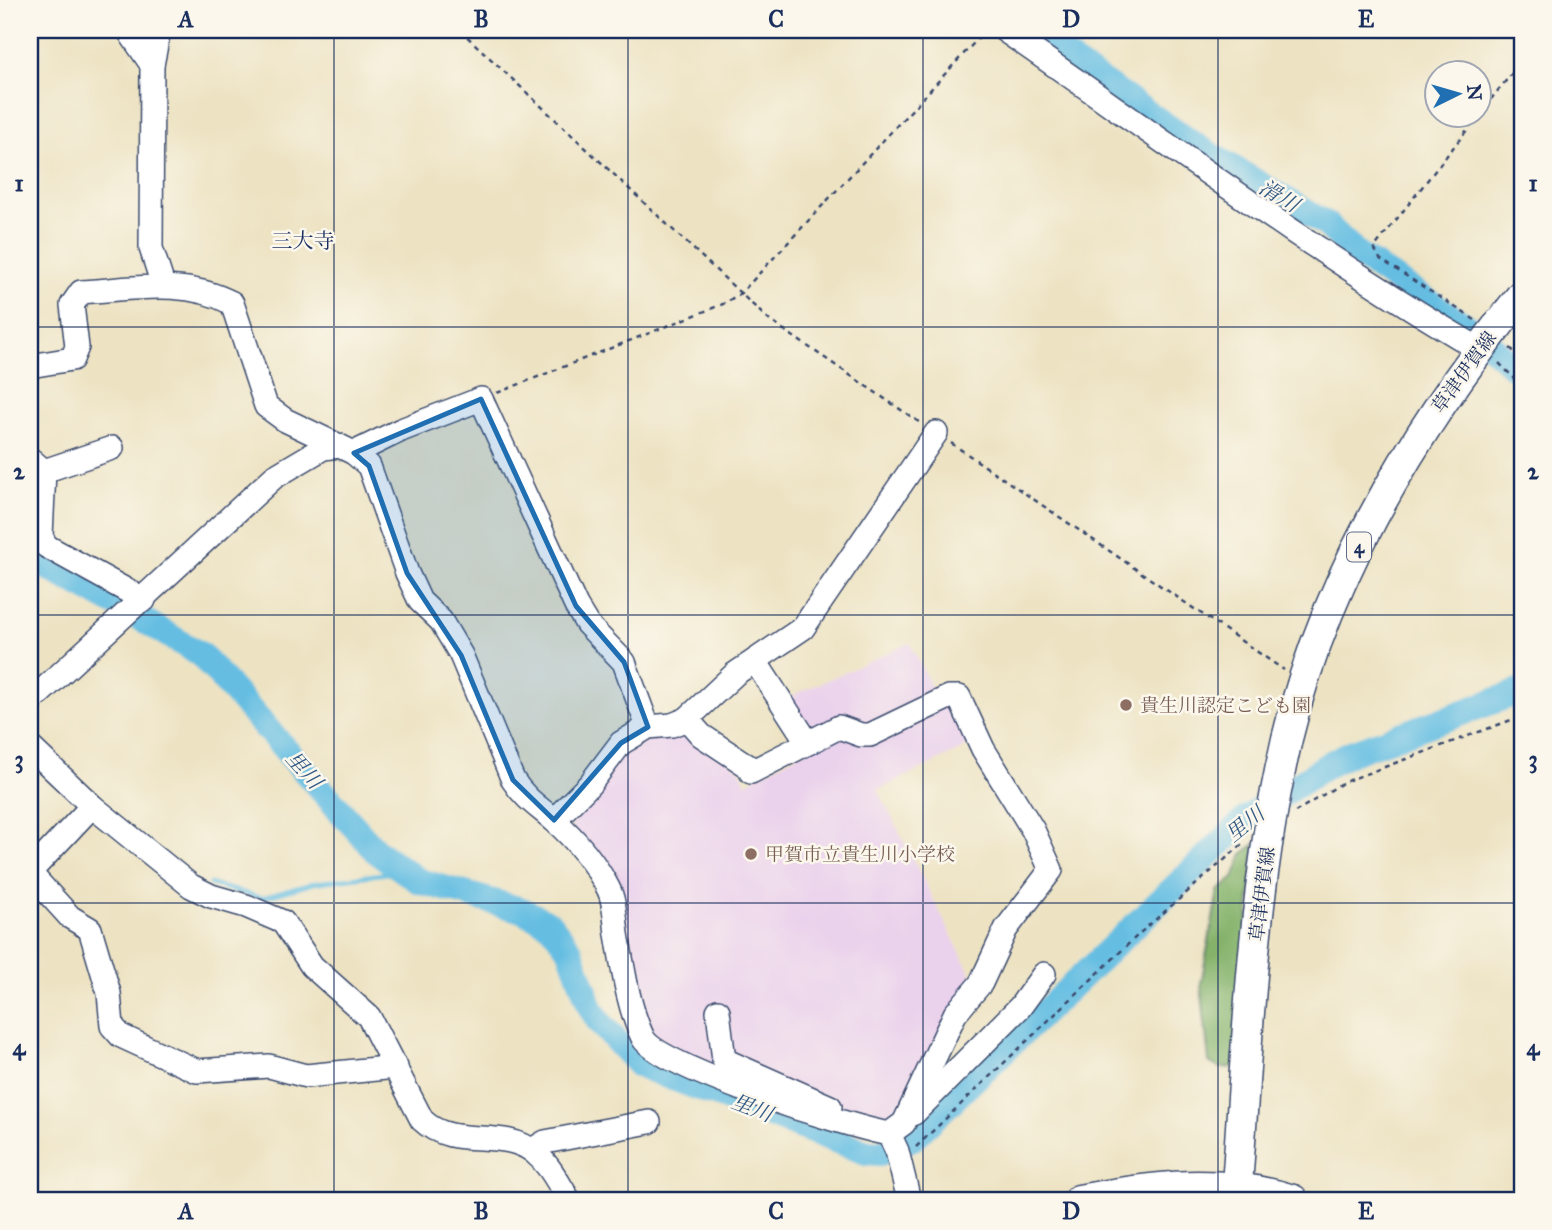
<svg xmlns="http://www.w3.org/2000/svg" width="1552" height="1230" viewBox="0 0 1552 1230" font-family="'IM FELL Great Primer','Noto Serif JP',serif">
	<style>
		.built { fill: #ead1ec }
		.forest { fill: #84b26b; stroke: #507064; stroke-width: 2 }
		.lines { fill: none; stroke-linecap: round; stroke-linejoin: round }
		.stream { stroke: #65bee2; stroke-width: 4.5 }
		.river { stroke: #65bee2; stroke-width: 26 }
		.minor-casing { stroke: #3a4a6d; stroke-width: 26 }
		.major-casing { stroke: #3a4a6d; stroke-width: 33 }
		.path { stroke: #3a4a6d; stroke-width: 2.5; stroke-dasharray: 5 5; stroke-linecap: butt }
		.minor { stroke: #fff; stroke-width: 23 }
		.major { stroke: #fff; stroke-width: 30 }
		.marked { fill: #1f6fb2; fill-opacity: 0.2; stroke: #1f6fb2; stroke-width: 5; stroke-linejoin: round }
		.grid { fill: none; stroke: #1b2f5e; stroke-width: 2; stroke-opacity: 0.55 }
		.education-dot { fill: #8d6e63; stroke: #fbf7ec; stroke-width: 2.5 }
		.labels { text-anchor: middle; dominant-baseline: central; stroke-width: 5; stroke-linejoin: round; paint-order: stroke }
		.shield { fill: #fbf7ec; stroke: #5e6b89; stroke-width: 2 }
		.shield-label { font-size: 18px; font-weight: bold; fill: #1b2f5e }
		.street-label { font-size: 19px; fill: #1b2f5e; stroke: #fbf7ec }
		.education-label { font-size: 19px; fill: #785e54; stroke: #fbf7ec; text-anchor: start }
		.water-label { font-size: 21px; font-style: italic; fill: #315a86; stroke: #fbf7ec }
		.neighbourhood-label { font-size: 21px; fill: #1b2f5e; stroke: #fbf7ec }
		.neatline { fill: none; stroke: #1b2f5e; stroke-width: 2.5 }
		.grid-label { font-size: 23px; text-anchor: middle; font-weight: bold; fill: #1b2f5e }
	</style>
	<rect width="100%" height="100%" fill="#fbf7ec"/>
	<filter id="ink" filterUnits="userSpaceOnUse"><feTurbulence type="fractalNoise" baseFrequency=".0143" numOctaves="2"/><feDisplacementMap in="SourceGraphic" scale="14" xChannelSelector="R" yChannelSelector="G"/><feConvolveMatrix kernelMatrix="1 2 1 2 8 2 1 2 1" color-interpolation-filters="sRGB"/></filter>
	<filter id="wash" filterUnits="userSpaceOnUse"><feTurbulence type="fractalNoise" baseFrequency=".00686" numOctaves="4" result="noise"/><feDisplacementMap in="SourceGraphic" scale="28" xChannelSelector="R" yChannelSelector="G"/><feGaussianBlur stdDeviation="1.57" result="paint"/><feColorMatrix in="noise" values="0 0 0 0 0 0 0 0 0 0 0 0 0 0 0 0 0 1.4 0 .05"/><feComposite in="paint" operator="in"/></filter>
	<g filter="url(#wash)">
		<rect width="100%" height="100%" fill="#ede3c3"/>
		<path class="built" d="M910 643 941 707 957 705 974 743 878 790 975 982 904 1116 883 1126 664 1049 648 1029 623 933 568 819 625 747 651 733 685 727 740 770 746 783 816 744 785 699Z"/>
		<path class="forest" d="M1255 844 1234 1067 1219 1068 1209 1062 1201 984 1218 891 1234 878 1243 853Z"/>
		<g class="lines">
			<g class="stream">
				<path d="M30 729 43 744"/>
				<path d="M210 884 262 898 314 883 403 871"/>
			</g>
			<g class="river">
				<path d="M1025 30 1201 149 1326 224 1358 255 1478 334 1522 374"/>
				<path d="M30 558 120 606 201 655 376 851 419 881 522 910 550 924 570 950 591 1008 600 1023 639 1065 866 1152 880 1153 913 1138 1247 818 1329 764 1351 753 1522 691"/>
			</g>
		</g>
	</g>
	<g filter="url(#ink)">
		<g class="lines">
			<defs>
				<g id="minor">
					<path d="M128 30 152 65"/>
					<path d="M159 30 152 65 151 248 163 285"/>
					<path d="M1004 30C1160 138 1314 253 1479 349"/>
					<path d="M30 366 72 359 77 347 72 305 81 292C132 289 185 278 232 303L266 406 285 420 354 453 369 466 407 573 420 601 441 621 461 655 513 780C525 799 539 807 555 821 575 839 595 863 608 888 615 901 615 919 617 934 623 968 628 1007 643 1038 659 1068 850 1127 889 1134L897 1151 909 1200"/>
					<path d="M354 453 401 430 481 399 576 606 587 624 624 662 648 727"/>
					<path d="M30 459 44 471 41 536 46 546 144 600"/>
					<path d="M44 471 112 448"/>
					<path d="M30 702 274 477 323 448 339 446"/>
					<path d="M687 719 701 735 748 766 751 772 808 743 755 661"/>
					<path d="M808 743 839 727 861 735H870L949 697H959L983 749 1033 830 1051 870 1006 929 981 983 955 1014 904 1123 889 1134"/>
					<path d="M30 747 92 806 191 886 211 896 246 906 283 922 312 966 369 1017 422 1120C454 1151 502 1126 534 1152 550 1165 558 1183 569 1200"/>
					<path d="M554 820 590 784 621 743 648 727 672 725 687 719 735 674 803 628 936 433"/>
					<path d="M30 872 92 806"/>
					<path d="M30 873 70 917 90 929 109 993 112 1026 121 1036 197 1071 269 1066 306 1076 396 1067"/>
					<path d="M718 1011 724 1060 830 1107"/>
					<path d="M914 1113 1020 1007 1044 974"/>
					<path d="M532 1150 545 1142 649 1122"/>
				</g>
				<g id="major">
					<path d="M1237 1186C1247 1048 1252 907 1280 771 1314 596 1411 432 1522 295"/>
					<path d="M1079 1200C1151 1186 1221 1177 1293 1200"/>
				</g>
			</defs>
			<use href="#minor" class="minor-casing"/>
			<use href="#major" class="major-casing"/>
			<g class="path">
				<path d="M460 30 769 320 919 422"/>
				<path d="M1478 115 1522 61"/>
				<path d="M1475 320 1380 259 1374 248 1478 116"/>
				<path d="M1510 348 1522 358"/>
				<path d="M1499 363 1522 386"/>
				<path d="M497 393 723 304 741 293 986 30"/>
				<path d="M951 443 1284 670"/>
				<path d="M1515 606 1522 603"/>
				<path d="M1295 812 1344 782 1522 716"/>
				<path d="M916 1147 1140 933 1245 842"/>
			</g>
			<use href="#minor" class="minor"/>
			<use href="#major" class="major"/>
		</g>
	</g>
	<path class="marked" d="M481 399 576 606 624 662 648 727 621 743 554 820 513 780 461 655 407 573 369 466 354 453Z"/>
	<path class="grid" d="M334 30V1200M628 30V1200M923 30V1200M1218 30V1200M30 327H1522M30 615H1522M30 903H1522"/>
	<g class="education-dot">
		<circle cx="1126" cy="705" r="7"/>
		<circle cx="751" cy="854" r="7"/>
	</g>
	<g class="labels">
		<rect class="shield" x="1347" y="532.5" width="24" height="29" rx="5"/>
		<g class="shield-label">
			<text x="1359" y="547">4</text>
		</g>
		<g class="street-label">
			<text transform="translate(1464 372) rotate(-54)">草津伊賀線</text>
			<text transform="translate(1262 894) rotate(-83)">草津伊賀線</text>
		</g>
		<g class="education-label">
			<text x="1140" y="705">貴生川認定こども園</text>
			<text x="765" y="854">甲賀市立貴生川小学校</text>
		</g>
		<g class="water-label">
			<text transform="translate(1279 196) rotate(31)">滑川</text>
			<text transform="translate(304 770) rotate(48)">里川</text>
			<text transform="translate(1245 824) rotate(-39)">里川</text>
			<text transform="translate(752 1108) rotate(21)">里川</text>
		</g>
		<g class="neighbourhood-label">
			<text x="303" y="241">三大寺</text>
		</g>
	</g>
	<rect width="1552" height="1230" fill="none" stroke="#fbf7ec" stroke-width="77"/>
	<g transform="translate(1458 94) rotate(85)"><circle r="33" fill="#fbf7ec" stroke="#a1a7b3" stroke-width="2"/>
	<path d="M0-5L12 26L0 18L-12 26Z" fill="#1f6fb2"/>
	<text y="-10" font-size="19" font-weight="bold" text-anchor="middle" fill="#1b2f5e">N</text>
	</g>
	<rect x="38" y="38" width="1476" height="1154" class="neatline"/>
	<g class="grid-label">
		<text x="186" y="27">A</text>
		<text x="481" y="27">B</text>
		<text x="776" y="27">C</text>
		<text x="1071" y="27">D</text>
		<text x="1366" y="27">E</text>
		<text x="19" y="191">1</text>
		<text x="1533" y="191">1</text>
		<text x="19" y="479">2</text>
		<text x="1533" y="479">2</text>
		<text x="19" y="767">3</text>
		<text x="1533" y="767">3</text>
		<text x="19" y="1055">4</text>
		<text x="1533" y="1055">4</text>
		<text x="186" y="1219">A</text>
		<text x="481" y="1219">B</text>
		<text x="776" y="1219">C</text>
		<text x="1071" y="1219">D</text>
		<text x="1366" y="1219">E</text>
	</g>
</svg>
